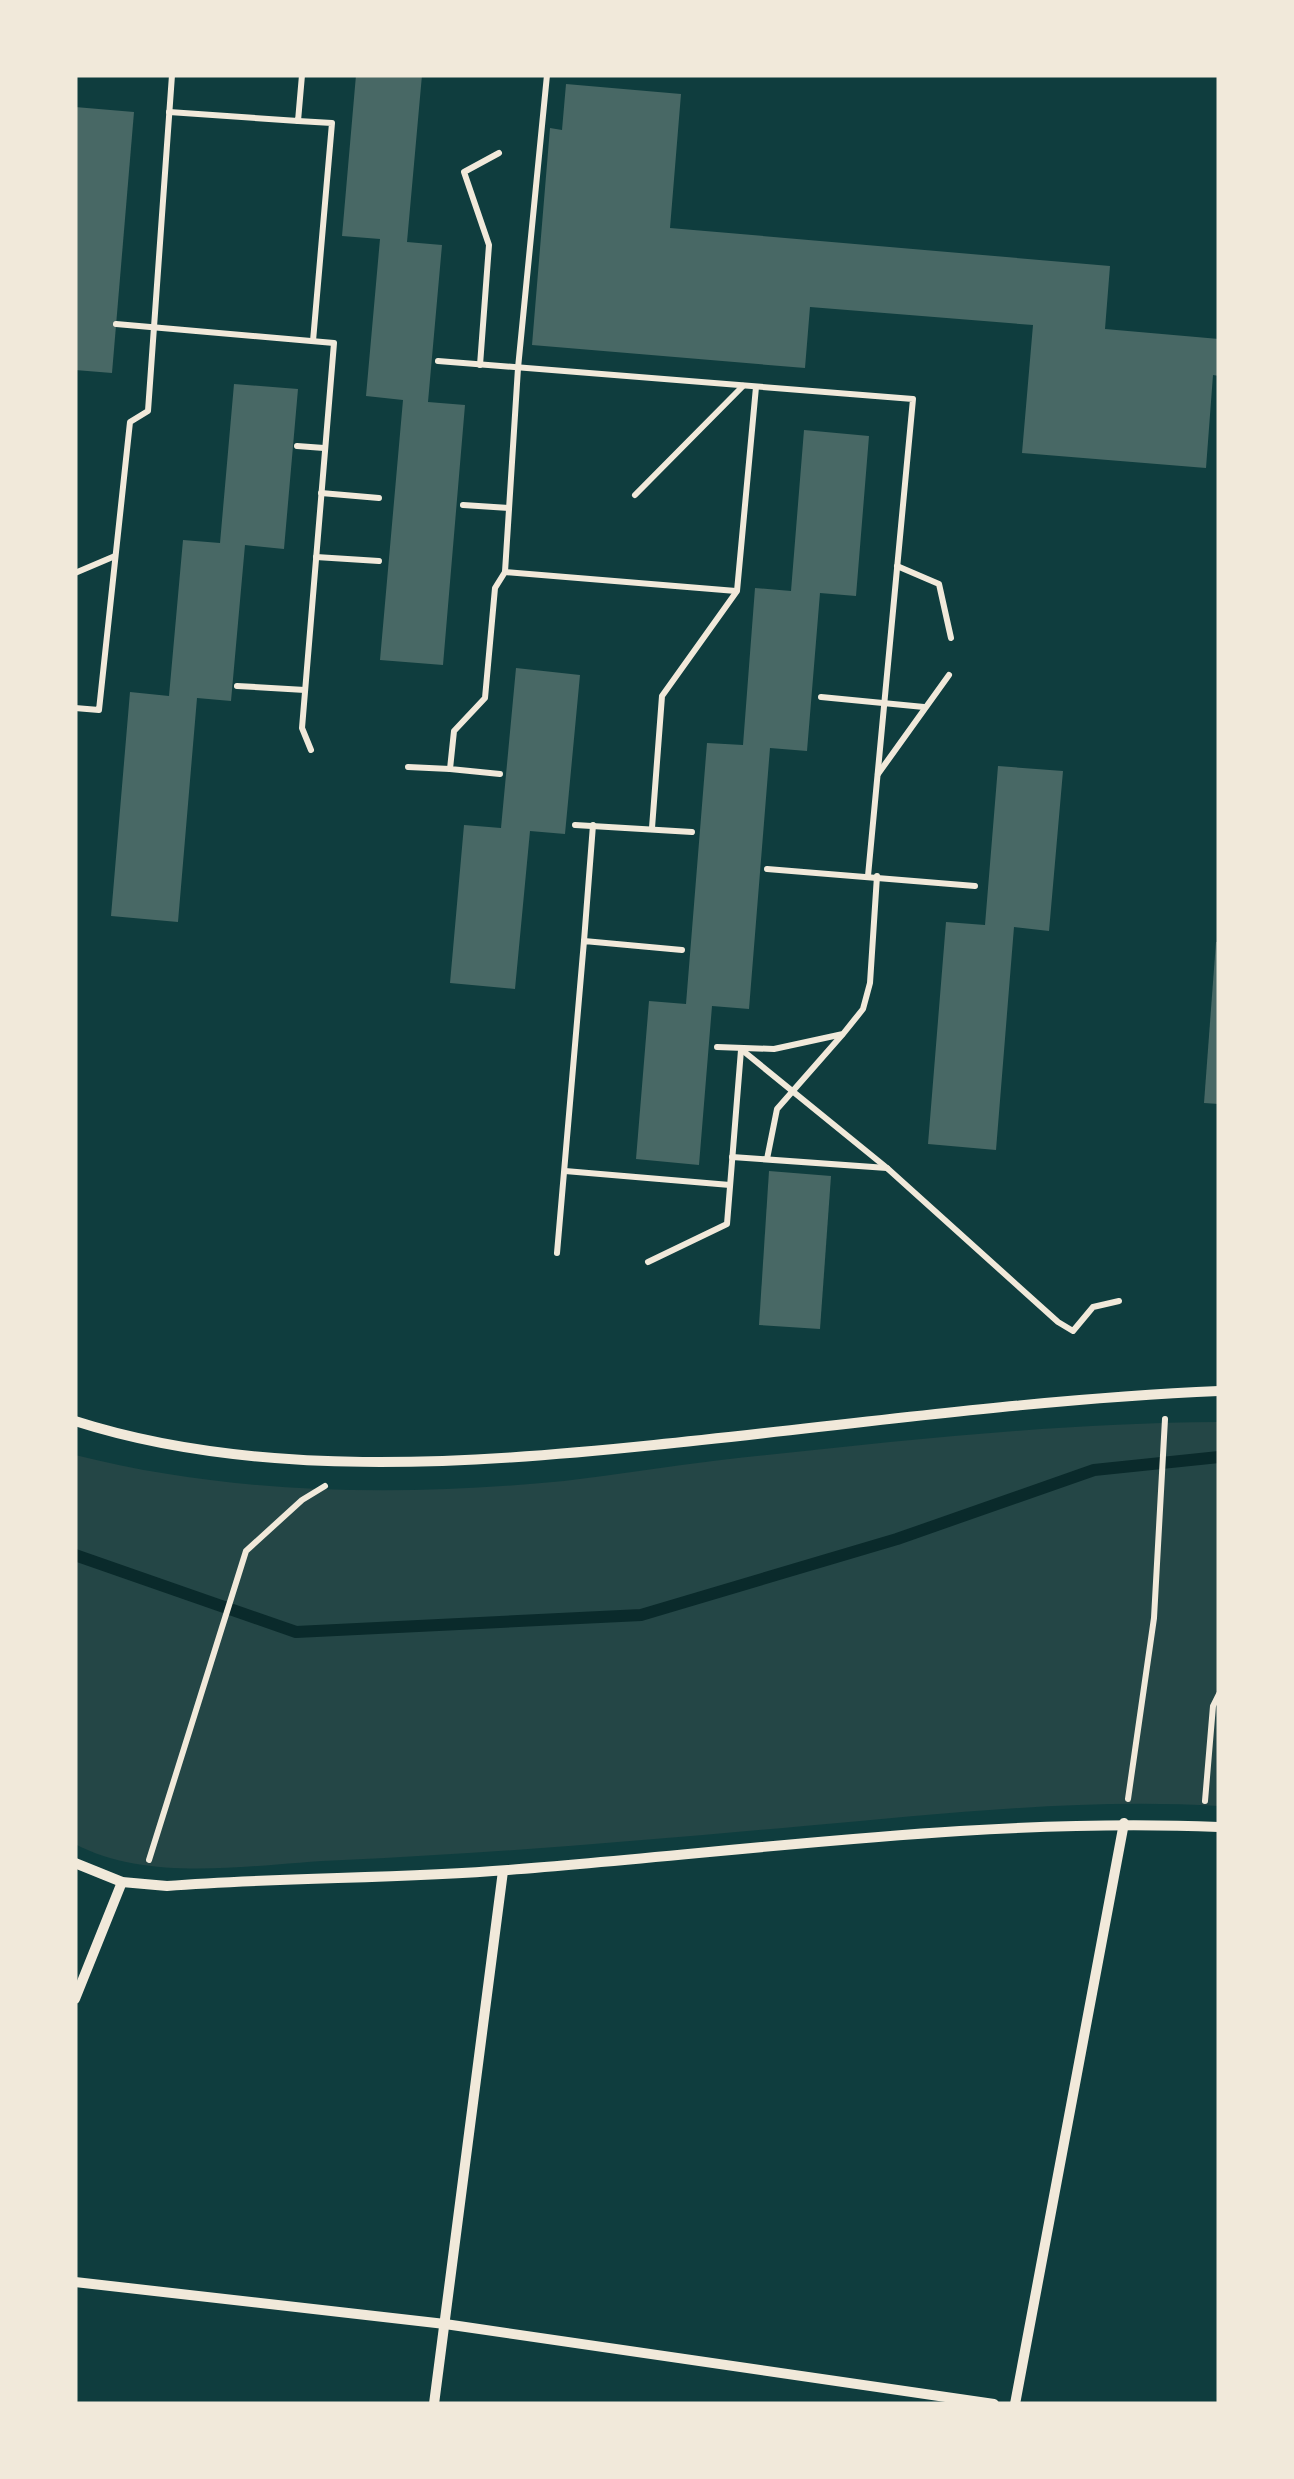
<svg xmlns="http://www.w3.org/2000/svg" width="1294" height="2479" viewBox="0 0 1294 2479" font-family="'Source Sans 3',sans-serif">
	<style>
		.green { fill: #244646 }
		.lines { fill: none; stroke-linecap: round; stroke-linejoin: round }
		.stream { stroke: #0a2a2b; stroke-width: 12 }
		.building { fill: #486865 }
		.path { stroke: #f1e9da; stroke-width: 6 }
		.minor { stroke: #f1e9da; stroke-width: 10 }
	</style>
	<rect width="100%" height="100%" fill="#0f3d3e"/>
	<path class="green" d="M1219 1422V1806C1080 1798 942 1814 804 1826 650 1840 497 1853 343 1860 259 1863 153 1885 75 1844V1455C234 1495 401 1497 564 1481 616 1475 669 1466 721 1460 887 1442 1052 1423 1219 1422Z"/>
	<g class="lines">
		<path class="stream" d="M75 1555 296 1632 641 1615 897 1539 1094 1470 1219 1457"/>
	</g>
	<g class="building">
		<path d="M356 75H422L407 242 442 245 428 402 465 405 443 665 380 660 403 400 366 396 380 239 342 236Z"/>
		<path d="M566 84 681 94 670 228 1110 266 1105 329 1219 339V376L1213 375 1206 468 1022 453 1033 325 810 307 805 368 532 345 550 128 562 130Z"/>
		<path d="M75 107 134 112 112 373 75 370Z"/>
		<path d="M234 384 298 389 284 549 245 545 231 701 197 698 178 922 111 916 130 692 169 696 183 540 220 543Z"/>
		<path d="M804 430 869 436 856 596 820 593 807 751 770 748 749 1009 712 1006 699 1165 636 1159 649 1001 686 1004 707 743 743 745 755 588 791 591Z"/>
		<path d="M516 668 580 675 565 834 530 831 515 989 450 983 464 825 501 828Z"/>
		<path d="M998 766 1063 771 1049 931 1014 927 996 1150 928 1144 946 922 985 925Z"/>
		<path d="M1216 942H1219V1104L1204 1103Z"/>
		<path d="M769 1171 831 1176 820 1329 759 1325Z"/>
	</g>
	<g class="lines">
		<g class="path">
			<path d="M169 112 298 121 302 75"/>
			<path d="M298 121 332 123 313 341"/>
			<path d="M116 324 334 343 302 728 311 750"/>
			<path d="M438 361 913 399 868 876"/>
			<path d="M480 365 489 245 464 172 499 153"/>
			<path d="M297 446 324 448"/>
			<path d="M321 493 379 498"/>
			<path d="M635 495 743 386"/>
			<path d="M463 505 509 508"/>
			<path d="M316 557 379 561"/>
			<path d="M897 566 939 584 951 638"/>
			<path d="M505 572 736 591"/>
			<path d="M75 573 115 556"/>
			<path d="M237 686 305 690"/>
			<path d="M821 697 924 707"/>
			<path d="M75 708 99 710 130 422 148 411 172 75"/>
			<path d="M408 767 450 769"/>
			<path d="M500 774 450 769 454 731 485 698 495 588 505 572 518 368 547 75"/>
			<path d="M878 774 949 675"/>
			<path d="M575 825 692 832"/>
			<path d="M652 828 662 696 737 591 756 387"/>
			<path d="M767 869 975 886"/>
			<path d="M584 941 593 825"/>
			<path d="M717 1047 774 1049 843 1034 863 1009 870 983 877 876"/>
			<path d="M742 1050 887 1168"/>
			<path d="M732 1157 887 1168 1058 1322 1073 1331 1093 1307 1119 1301"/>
			<path d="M767 1159 777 1109 842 1035"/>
			<path d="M565 1171 730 1185"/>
			<path d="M557 1253 584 941 682 950"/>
			<path d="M648 1262 727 1224 741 1050"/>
			<path d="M1128 1799 1154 1618 1165 1419"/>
			<path d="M1205 1801 1213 1706 1219 1694"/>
			<path d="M149 1860 246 1551 302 1500 325 1486"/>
		</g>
		<g class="minor">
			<path d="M75 1421C256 1479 468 1464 654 1445 842 1426 1030 1399 1219 1391"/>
			<path d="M75 1863 122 1882 167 1886C281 1877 395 1879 508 1870 744 1852 982 1817 1219 1827"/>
			<path d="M75 1999 122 1882"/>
			<path d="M75 2282 445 2324 994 2404"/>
			<path d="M434 2404 503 1871"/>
			<path d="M1015 2404 1124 1823"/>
		</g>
	</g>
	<rect width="1294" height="2479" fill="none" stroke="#f1e9da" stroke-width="155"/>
</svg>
